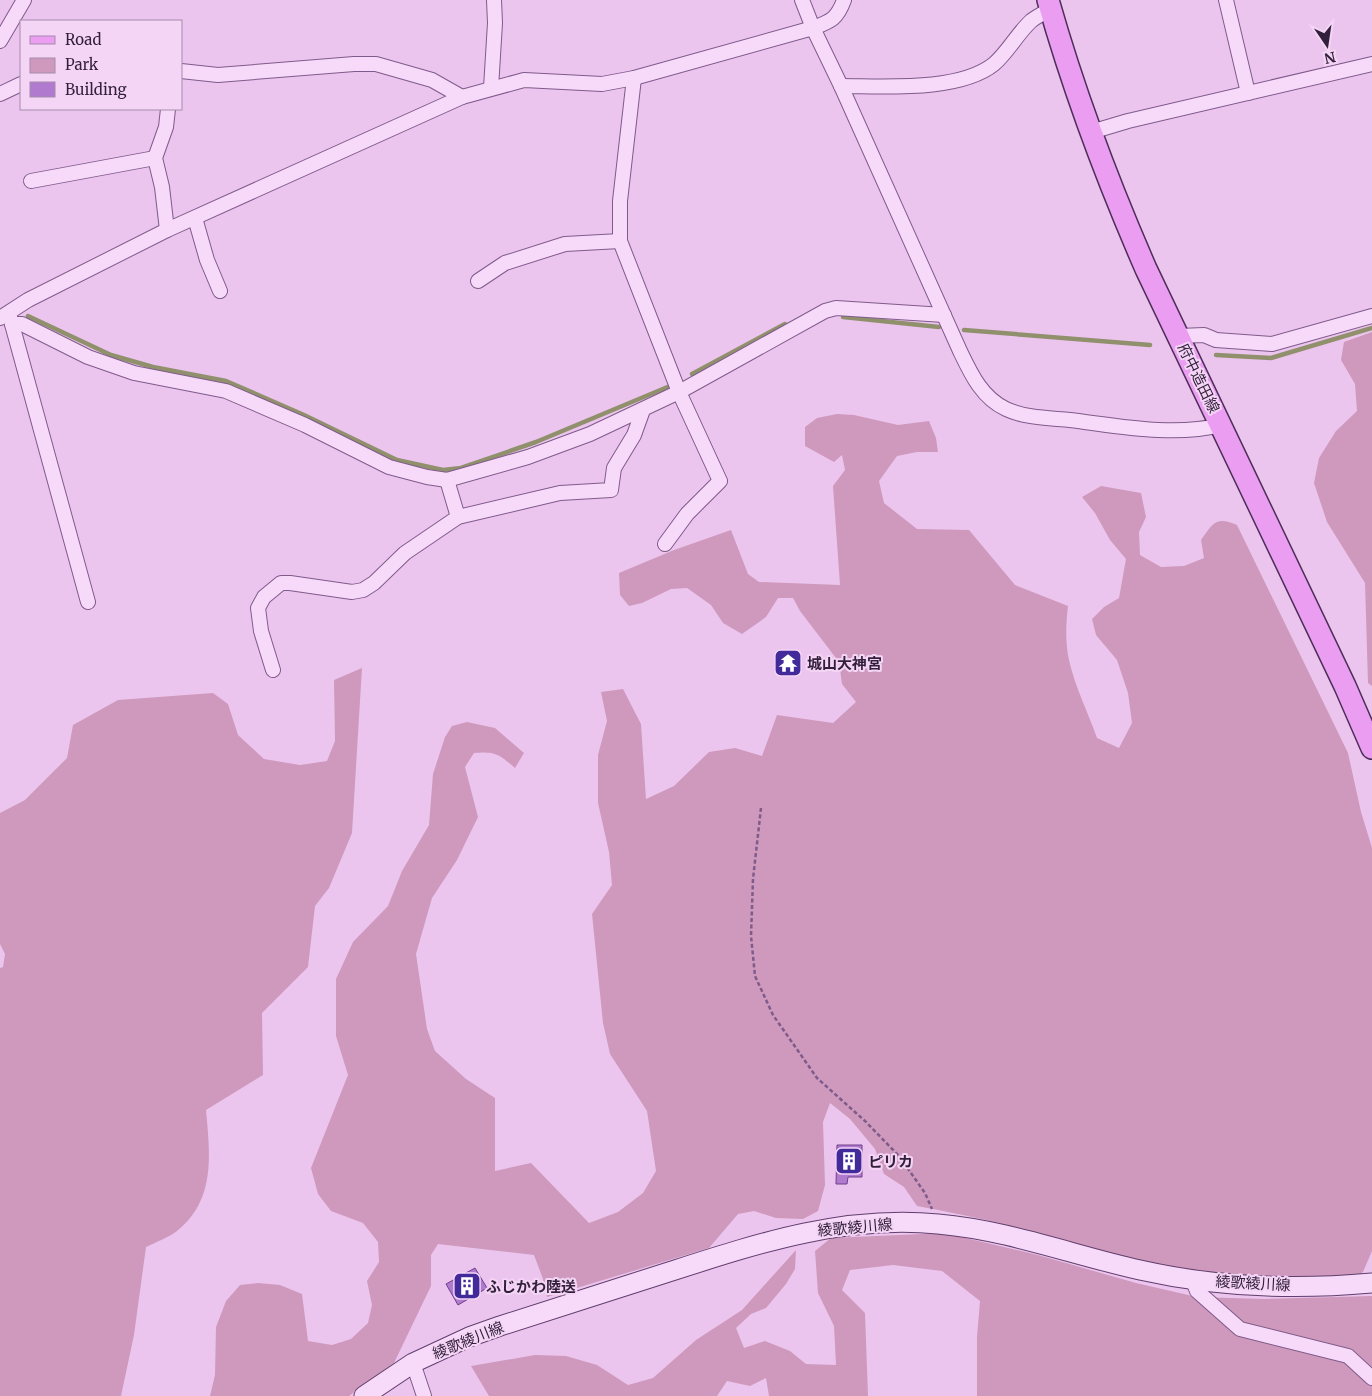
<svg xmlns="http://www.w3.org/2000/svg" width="1372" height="1396" viewBox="0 0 1372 1396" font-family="Merriweather,'Noto Sans JP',serif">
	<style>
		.green { fill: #ce99bc }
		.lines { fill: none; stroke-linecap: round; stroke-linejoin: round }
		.stream { stroke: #91906d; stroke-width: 4.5 }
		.building { fill: #b07bce; stroke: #6e408a }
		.street-casing { stroke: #7f5b8b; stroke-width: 16 }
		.secondary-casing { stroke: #603e6d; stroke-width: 21 }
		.primary-casing { stroke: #4c2f58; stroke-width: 24 }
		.path { stroke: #7f5b8b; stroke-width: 2.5; stroke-dasharray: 4 2.5; stroke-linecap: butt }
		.street { stroke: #f7d9f9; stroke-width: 14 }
		.secondary { stroke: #f7d9f9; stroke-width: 19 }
		.primary { stroke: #eb9df2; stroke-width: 21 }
		.labels { text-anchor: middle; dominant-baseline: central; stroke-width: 4; stroke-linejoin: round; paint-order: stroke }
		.street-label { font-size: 15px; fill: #321f3b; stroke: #f4d5f6 }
		.poi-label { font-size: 15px; font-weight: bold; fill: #321f3b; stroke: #f4d5f6; text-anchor: start }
	</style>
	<rect width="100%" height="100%" fill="#ecc5ef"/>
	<g class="green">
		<path d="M1372 332V686L1368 683 1365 583 1327 522 1314 483 1319 458 1336 431 1357 411 1355 384 1341 360 1344 342Z"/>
		<path d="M837 414 854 415 898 425 929 421 936 438 938 452H917L897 456 879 481 884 503 917 529 969 530 1015 585 1068 606C1066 623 1065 642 1069 660 1075 687 1088 712 1097 738L1119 748 1132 723 1128 693 1117 660 1096 635 1092 619 1104 607 1119 598 1126 559 1110 540 1095 513 1082 497 1101 486 1141 493 1146 517 1139 532 1140 555 1161 567 1184 566 1204 558 1201 540C1213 523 1216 516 1237 525L1348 753 1361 812 1372 848V1251L1363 1272 1358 1277C1301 1277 1244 1279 1187 1270 1127 1261 1070 1241 1010 1226 980 1218 948 1212 917 1206L904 1187 884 1174 875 1149 850 1119 830 1103 823 1122 825 1185 818 1211 803 1219 776 1218 754 1211 738 1214 709 1248 547 1297 543 1279 534 1255 438 1244 431 1255V1286L394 1363 349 1396H210L215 1375 216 1327 226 1301 240 1285 258 1283 280 1285 302 1294 308 1341 332 1345 351 1339 368 1323 372 1305 367 1281 379 1262 378 1242 363 1223 331 1211 318 1194 311 1168 348 1075 336 1036V979L353 942 388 906 402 871 429 825 433 774 445 737 452 726 467 722 495 728 524 753 515 768C499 754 495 751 474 753L465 767 478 817 457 860 432 898 416 954 427 1029 435 1051 466 1079 495 1098V1171L531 1163 589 1223 618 1212 643 1193 656 1171 647 1111 610 1054 603 1023 592 914 612 885 609 852 598 803V755L607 721 601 692 623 689 641 724 646 799 674 786 709 752 735 748 762 756 777 715 833 723 856 702 842 684 839 662 800 611 793 598H778L766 617 742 634 723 623 711 605 687 588 671 589 642 603 629 606 620 595 619 573 674 550 731 530 748 574 759 582 840 585 833 486 845 470 842 455 834 462 805 446V427L817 418Z"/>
		<path d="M362 668 352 833 329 888 315 906 308 967 262 1013 263 1075 206 1110C210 1154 216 1200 177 1231 168 1238 156 1242 146 1247L134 1335 121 1396H0V968L3 967 5 954 0 944V813L25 800 67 758 73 725 118 700 213 693 228 704 238 735 264 759 300 765 327 761 335 741 334 680Z"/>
		<path d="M944 1233 1038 1255 1136 1283 1197 1297 1265 1299 1372 1296V1396H977V1337L980 1301 942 1271 893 1265 850 1270 842 1290 865 1313 868 1396H769L766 1378 750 1386 727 1381 717 1396H489L471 1366 535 1355 566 1356 597 1365 628 1385 653 1378 696 1340 742 1310 796 1250 795 1269 786 1284 766 1308 751 1314 736 1328 744 1348 765 1341 790 1351 806 1364 836 1365 834 1326 818 1293 815 1251 831 1238Z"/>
	</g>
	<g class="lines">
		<g class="stream">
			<path d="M28 316 111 355 153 367 226 381 304 415 397 460 443 470 461 468 536 442 670 386"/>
			<path d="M843 317 939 327"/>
			<path d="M964 330 1150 345"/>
			<path d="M1216 355 1271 358 1372 328"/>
			<path d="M692 374 785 324"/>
		</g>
	</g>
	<g class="building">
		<path d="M837 1145H862V1177H848L847 1184H836Z"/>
		<path d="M475 1268 487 1288 458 1305 446 1284Z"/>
	</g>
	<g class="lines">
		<defs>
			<g id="street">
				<path d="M802 0 813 28 841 86 960 351C971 374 982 398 1006 409 1025 418 1050 418 1070 420 1119 426 1173 437 1221 425"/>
				<path d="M1226 0 1248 93"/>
				<path d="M0 41 24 0"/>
				<path d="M181 71 218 75 354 64H376L432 80 462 97"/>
				<path d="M634 78 620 201V241L679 392 720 481 687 514 665 544"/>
				<path d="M841 86C884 86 959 92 994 64 1008 52 1017 34 1031 21 1037 16 1045 13 1051 8"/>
				<path d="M491 88 495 23 494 0"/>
				<path d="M0 94 21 84"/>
				<path d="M1091 132 1128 121 1372 64"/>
				<path d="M31 181 155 158"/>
				<path d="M195 218 207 260 220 291"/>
				<path d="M167 230 162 187 155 158 166 127 168 109"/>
				<path d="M478 281 505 263 565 244 620 241"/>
				<path d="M10 317 88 602"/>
				<path d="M0 318 28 300 167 230 462 97 524 80 602 84 634 78 813 28C831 21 837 19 844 0"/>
				<path d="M12 324H22L88 357 134 373 226 391 305 425 389 467 427 477 447 480 528 457 590 434 679 392 825 311 836 308 944 315"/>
				<path d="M1179 336 1204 335 1216 340 1272 344 1372 316"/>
				<path d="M447 480 458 517"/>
				<path d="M273 670 261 631 258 608 264 597 281 583H290L352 592 363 590 374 583 405 553 458 517 560 493 611 490 614 468 634 435 643 410"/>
				<path d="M1192 1279 1197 1291 1240 1329 1348 1356 1372 1378"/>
				<path d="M413 1363 424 1396"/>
			</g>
			<path id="secondary" d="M364 1396 413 1363 469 1337 500 1326C558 1307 617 1289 675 1270 762 1242 846 1215 938 1224 1007 1230 1073 1255 1140 1270 1215 1287 1295 1290 1372 1283"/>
			<path id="primary" d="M1048 0C1074 92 1108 182 1146 269L1345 686 1372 748"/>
		</defs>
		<use href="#street" class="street-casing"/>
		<use href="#secondary" class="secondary-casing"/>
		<use href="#primary" class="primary-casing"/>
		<path class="path" d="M761 808 753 879 751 936 755 976 773 1015 817 1078 865 1121 899 1156 925 1193 932 1209"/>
		<use href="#street" class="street"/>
		<use href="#secondary" class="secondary"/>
		<use href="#primary" class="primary"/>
	</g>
	<defs>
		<symbol id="temple-square" viewBox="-11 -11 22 22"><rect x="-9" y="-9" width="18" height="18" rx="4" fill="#422a9b" stroke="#f4d5f6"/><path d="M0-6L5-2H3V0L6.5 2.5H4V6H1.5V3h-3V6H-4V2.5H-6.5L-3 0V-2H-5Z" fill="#fff"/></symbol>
		<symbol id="building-square" viewBox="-11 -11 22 22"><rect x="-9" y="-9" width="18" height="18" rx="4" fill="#422a9b" stroke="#f4d5f6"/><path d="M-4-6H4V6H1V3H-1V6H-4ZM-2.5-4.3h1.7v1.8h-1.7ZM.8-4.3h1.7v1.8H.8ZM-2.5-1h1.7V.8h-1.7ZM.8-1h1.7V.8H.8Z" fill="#fff"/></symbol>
	</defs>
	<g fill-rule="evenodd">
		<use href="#temple-square" x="772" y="647" width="32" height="32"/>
		<use href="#building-square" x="833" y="1145" width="32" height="32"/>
		<use href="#building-square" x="451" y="1270" width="32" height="32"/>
	</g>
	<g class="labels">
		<g class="street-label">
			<text transform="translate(1199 378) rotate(64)">府中造田線</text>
			<text transform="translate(855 1227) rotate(-5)">綾歌綾川線</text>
			<text transform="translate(1253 1283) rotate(3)">綾歌綾川線</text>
			<text transform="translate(468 1340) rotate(-22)">綾歌綾川線</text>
		</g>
		<g class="poi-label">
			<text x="807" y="663">城山大神宮</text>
			<text x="868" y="1161">ピリカ</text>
			<text x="486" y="1286">ふじかわ陸送</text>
		</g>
	</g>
	<rect x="20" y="20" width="162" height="90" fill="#f4d5f6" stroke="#a68cab"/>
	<rect x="30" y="36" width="25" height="8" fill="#eb9df2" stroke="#a68cab"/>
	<text x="65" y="45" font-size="15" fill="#321f3b">Road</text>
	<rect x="30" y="58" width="25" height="15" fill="#ce99bc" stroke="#a68cab"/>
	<text x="65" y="70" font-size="15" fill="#321f3b">Park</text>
	<rect x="30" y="82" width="25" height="15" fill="#b07bce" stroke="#a68cab"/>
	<text x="65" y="95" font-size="15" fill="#321f3b">Building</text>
	<g transform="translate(1327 45) rotate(167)" stroke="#f4d5f6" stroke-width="4" paint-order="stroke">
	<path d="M0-4L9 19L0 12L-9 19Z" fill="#321f3b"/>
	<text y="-8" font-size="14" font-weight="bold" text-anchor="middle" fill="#321f3b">N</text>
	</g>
</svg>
